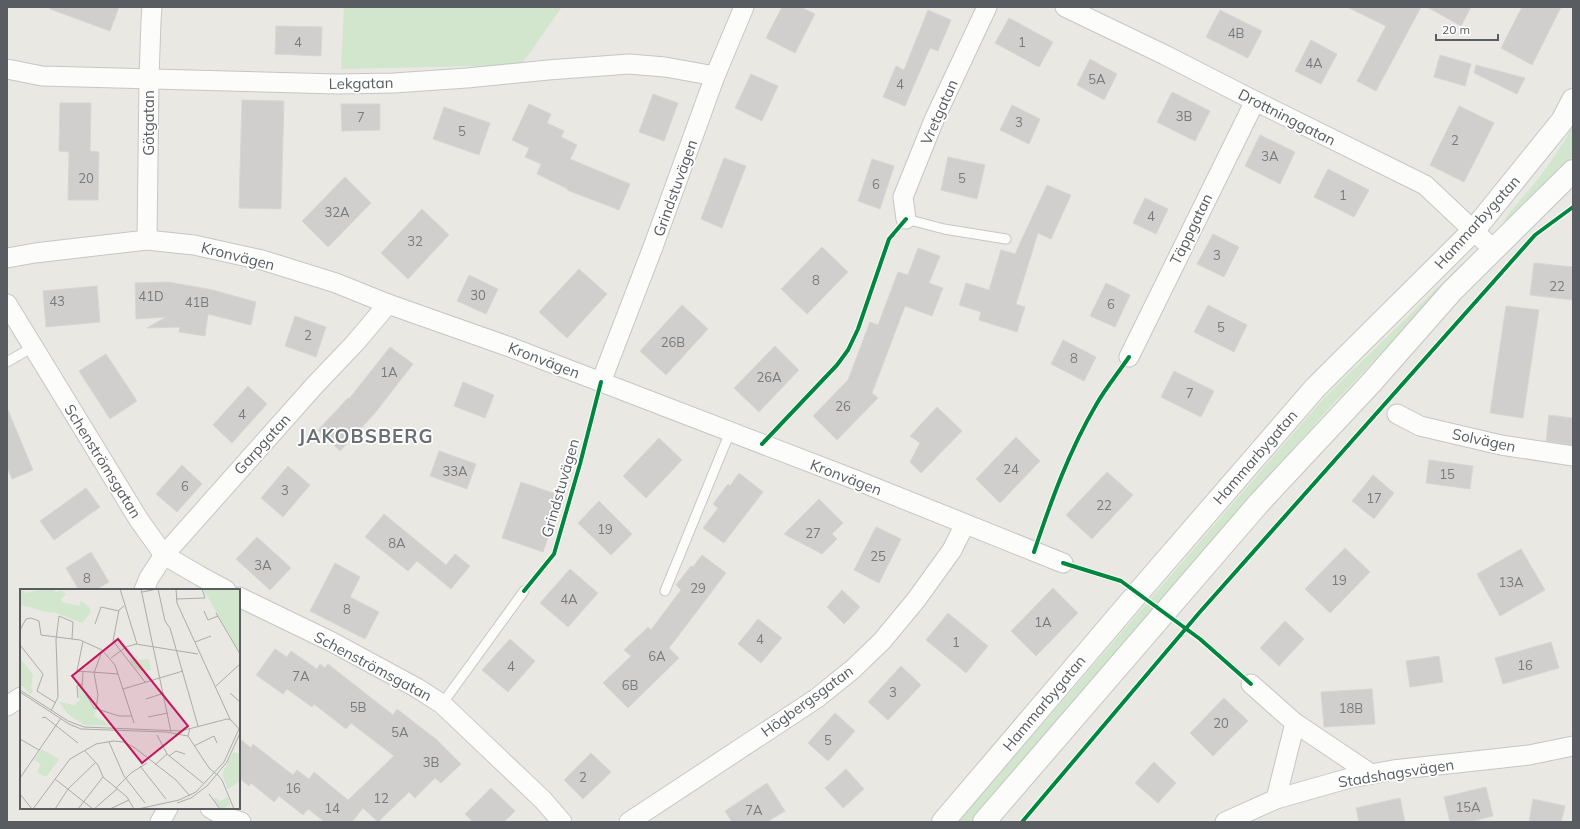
<svg xmlns="http://www.w3.org/2000/svg" width="1580" height="829" viewBox="0 0 1580 829" font-family="Mulish,sans-serif">
	<style>
		.green { fill: #d1e6cd }
		.building { fill: #d1cfcd; stroke: #d8d6d2 }
		.lines { fill: none; stroke-linecap: round; stroke-linejoin: round }
		.service-casing { stroke: #c6c6c5; stroke-width: 11 }
		.minor-casing { stroke: #c6c6c5; stroke-width: 21 }
		.secondary-casing { stroke: #c5c5c3; stroke-width: 24 }
		.service { stroke: #fcfcfb; stroke-width: 9 }
		.minor { stroke: #fcfcfb; stroke-width: 19 }
		.secondary { stroke: #fcfcfb; stroke-width: 22 }
		.cycleway-casing { stroke: #fff; stroke-width: 6 }
		.cycleway { stroke: #00873e; stroke-width: 4 }
		.labels { text-anchor: middle; dominant-baseline: central; stroke-width: 3.5; stroke-linejoin: round; paint-order: stroke }
		.number-label { font-size: 13px; fill: #787b7d }
		.street-label { font-size: 15px; fill: #595d61; stroke: #fff }
		.district-label { font-size: 19px; font-weight: bold; letter-spacing: 1px; fill: #6a6f73; stroke: #fff }
		.inset-road { fill: none; stroke: #abacab; stroke-width: 1 }
		.view { fill: #c2185b; fill-opacity: 0.15; stroke: #c2185b; stroke-width: 2 }
		.inset-edge { fill: none; stroke: #595d61; stroke-width: 2 }
	</style>
	<rect width="100%" height="100%" fill="#e9e8e3"/>
	<g class="green">
		<path d="M344 7H562L521 65 341 69Z"/>
		<path d="M1573 126V156L1524 209 1503 222C1512 207 1524 196 1535 183 1549 165 1562 145 1573 126Z"/>
		<path d="M1464 262 1465 265 1330 407 972 822H958L1324 398Z"/>
	</g>
	<g class="building">
		<path d="M50 7H119L110 31 50 9Z"/>
		<path d="M782 7H801L815 14 795 53 766 38Z"/>
		<path d="M1347 7H1421L1376 91 1357 81 1386 26Z"/>
		<path d="M1427 7H1471L1461 26Z"/>
		<path d="M1522 7H1561L1532 65 1501 48Z"/>
		<path d="M928 10 951 20 938 51 930 48 905 106 883 97 896 66 904 70Z"/>
		<path d="M1220 10 1262 31 1248 58 1206 37Z"/>
		<path d="M1009 18 1053 42 1039 67 995 43Z"/>
		<path d="M276 26 322 27 321 56 275 54Z"/>
		<path d="M1311 40 1337 54 1321 84 1295 71Z"/>
		<path d="M1440 55 1471 64 1465 86 1434 77Z"/>
		<path d="M1090 59 1117 74 1104 100 1077 85Z"/>
		<path d="M1476 65 1525 78 1517 94 1474 73Z"/>
		<path d="M751 74 778 86 762 121 735 108Z"/>
		<path d="M1172 92 1210 111 1195 141 1157 122Z"/>
		<path d="M653 94 678 103 664 141 639 132Z"/>
		<path d="M242 100 284 101 281 209 239 208Z"/>
		<path d="M60 103H91L90 151 99 152 98 200H68L69 152 59 151Z"/>
		<path d="M341 104H380V130L342 131Z"/>
		<path d="M529 104 551 114 547 123 564 131 561 137 577 145 570 159 630 184 619 210 567 190 568 189 537 174 541 164 525 157 529 148 512 140Z"/>
		<path d="M1012 105 1040 119 1029 144 1000 130Z"/>
		<path d="M1459 106 1494 123 1464 182 1430 165Z"/>
		<path d="M444 107 490 123 479 155 433 139Z"/>
		<path d="M1260 135 1295 152 1280 184 1245 166Z"/>
		<path d="M948 157 985 165 977 199 941 190Z"/>
		<path d="M724 158 746 166 722 228 701 219Z"/>
		<path d="M872 159 894 166 880 209 858 201Z"/>
		<path d="M1328 169 1369 190 1354 217 1314 197Z"/>
		<path d="M345 177 371 203 328 247 302 221Z"/>
		<path d="M1047 185 1071 195 1051 239 1038 233 1016 304 1025 307 1017 332 979 320 981 312 959 305 966 283 989 290 1001 250 1015 254Z"/>
		<path d="M1145 198 1168 209 1156 234 1133 223Z"/>
		<path d="M422 209 449 235 408 279 381 253Z"/>
		<path d="M1213 234 1239 247 1224 277 1197 264Z"/>
		<path d="M822 247 848 272 807 314 781 289Z"/>
		<path d="M918 248 940 256 929 283 943 288 932 316 905 306 872 393 878 398 837 440 813 416 848 380 870 322 878 325 898 272 908 275Z"/>
		<path d="M1534 263 1573 267V300L1530 295Z"/>
		<path d="M579 269 607 294 567 338 539 312Z"/>
		<path d="M469 275 498 289 486 314 457 301Z"/>
		<path d="M168 282 213 290 256 302 251 325 208 314 205 336 179 332 180 327 147 328 166 317 136 319 135 283Z"/>
		<path d="M1106 283 1130 295 1115 327 1090 316Z"/>
		<path d="M97 286 100 322 46 327 43 291Z"/>
		<path d="M682 305 708 329 666 375 640 351Z"/>
		<path d="M1208 305 1247 325 1234 352 1194 332Z"/>
		<path d="M1506 306 1539 310 1523 418 1490 413Z"/>
		<path d="M295 316 326 327 316 357 285 346Z"/>
		<path d="M1063 340 1096 357 1084 381 1051 364Z"/>
		<path d="M775 346 799 370 759 412 734 388Z"/>
		<path d="M390 347 413 364 375 413 340 451 318 430 348 398 349 399Z"/>
		<path d="M106 354 137 401 110 419 79 371Z"/>
		<path d="M1174 371 1214 391 1201 417 1161 397Z"/>
		<path d="M463 382 494 395 485 418 454 406Z"/>
		<path d="M248 386 267 404 232 443 213 425Z"/>
		<path d="M937 407 962 431 921 473 910 462 920 443 910 436Z"/>
		<path d="M7 408 33 470 12 479 7 467Z"/>
		<path d="M1549 415 1573 418V445L1546 441Z"/>
		<path d="M1016 437 1040 461 1000 503 976 479Z"/>
		<path d="M659 438 682 460 646 498 623 476Z"/>
		<path d="M439 451 476 464 467 489 430 476Z"/>
		<path d="M1429 460 1473 466 1470 489 1426 483Z"/>
		<path d="M182 465 202 484 177 512 156 494Z"/>
		<path d="M288 466 310 485 283 517 261 498Z"/>
		<path d="M1107 472 1133 495 1092 539 1066 515Z"/>
		<path d="M739 473 763 492 724 543 703 528 718 508 713 504 728 484 730 486Z"/>
		<path d="M1373 475 1394 493 1374 519 1352 501Z"/>
		<path d="M521 482 562 496 543 552 502 538Z"/>
		<path d="M86 488 100 507 54 540 40 521Z"/>
		<path d="M819 499 843 523 832 534 837 539 822 554 784 534Z"/>
		<path d="M599 501 632 534 611 555 578 523Z"/>
		<path d="M384 514 446 565 455 554 470 566 451 589 417 561 408 571 365 537Z"/>
		<path d="M876 527 901 539 879 583 854 570Z"/>
		<path d="M257 537 291 568 270 590 236 559Z"/>
		<path d="M1345 548 1370 572 1330 613 1305 589Z"/>
		<path d="M1521 549 1545 590 1500 616 1477 574Z"/>
		<path d="M91 552 109 582 95 590H79L66 568Z"/>
		<path d="M702 555 726 573 669 648 679 658 628 708 603 683 631 656 624 650 648 627 651 630 681 590 676 585 691 566 693 567Z"/>
		<path d="M335 563 360 577 350 597 379 612 365 639 310 611Z"/>
		<path d="M570 569 598 593 568 627 540 603Z"/>
		<path d="M1053 588 1078 613 1036 656 1011 631Z"/>
		<path d="M842 590 860 607 844 624 827 607Z"/>
		<path d="M948 613 988 646 966 673 926 640Z"/>
		<path d="M758 619 782 638 761 663 738 644Z"/>
		<path d="M1285 621 1304 639 1279 666 1260 648Z"/>
		<path d="M510 639 535 661 508 692 482 670Z"/>
		<path d="M1551 642 1559 668 1503 684 1495 658Z"/>
		<path d="M275 649 287 657 291 651 317 669 320 664 325 668 328 664 393 715 397 709 437 740 461 764 441 783 435 778 415 798 409 792 378 822 363 808 352 822H325L308 809 303 815 279 796 274 802 251 783 249 786 239 778V738L251 748 253 744 293 775 297 770 309 779 314 772 348 800 394 756 351 723 346 729 314 704 312 707 287 689 283 694 256 675Z"/>
		<path d="M1439 656 1443 682 1410 687 1406 661Z"/>
		<path d="M901 666 921 685 888 720 868 702Z"/>
		<path d="M1372 689 1375 724 1324 727 1321 692Z"/>
		<path d="M1224 698 1248 721 1213 756 1190 733Z"/>
		<path d="M835 713 855 731 828 761 808 743Z"/>
		<path d="M591 753 611 772 583 799 564 780Z"/>
		<path d="M1154 762 1176 783 1158 803 1135 783Z"/>
		<path d="M846 769 864 789 843 808 825 788Z"/>
		<path d="M767 783 785 811 767 822H732L725 811Z"/>
		<path d="M1486 787 1493 816 1469 822H1450L1444 797Z"/>
		<path d="M491 788 515 811 504 822H473L465 814Z"/>
		<path d="M1400 798 1405 822H1359L1356 808Z"/>
		<path d="M1533 799 1565 806 1561 822H1529Z"/>
	</g>
	<g class="lines">
		<defs>
			<g id="service">
				<path d="M906 219 944 229 1006 239"/>
				<path d="M7 362 33 347"/>
				<path d="M665 591 730 432"/>
				<path d="M442 704 524 591"/>
			</g>
			<g id="minor">
				<path d="M1065 7 1165 55 1255 101 1425 185 1494 250"/>
				<path d="M7 69 42 76 337 84 394 83 467 78 548 70 629 64 665 67 715 76"/>
				<path d="M906 219 903 197 934 120 987 7"/>
				<path d="M147 240 149 78 151 21 152 7"/>
				<path d="M7 258 35 253 147 240 194 245 262 260 336 283 388 304 510 347 601 382 856 480 1063 563"/>
				<path d="M7 304 139 520 164 555 200 576 226 590"/>
				<path d="M1129 357 1255 101"/>
				<path d="M601 382 653 247 715 76 744 7"/>
				<path d="M1397 414 1420 426 1501 445 1573 456"/>
				<path d="M144 590 149 578 164 555 315 385 355 343 388 304"/>
				<path d="M239 597 332 642 417 688 442 704 543 800 562 822"/>
				<path d="M1251 684 1295 723 1371 774"/>
				<path d="M7 706 21 697"/>
				<path d="M1276 799 1295 723"/>
				<path d="M210 808 223 816 241 822"/>
				<path d="M160 822 168 808"/>
				<path d="M629 822 817 698 853 669 882 641 916 600 952 550 965 524"/>
				<path d="M1225 822 1276 799 1350 778 1393 770 1529 755 1573 746"/>
			</g>
			<g id="secondary">
				<path d="M943 822 1143 587 1315 388 1474 230 1562 121 1573 100"/>
				<path d="M984 822 1259 503 1371 383 1452 291 1573 171"/>
			</g>
		</defs>
		<use href="#service" class="service-casing"/>
		<use href="#minor" class="minor-casing"/>
		<use href="#secondary" class="secondary-casing"/>
		<use href="#service" class="service"/>
		<use href="#minor" class="minor"/>
		<use href="#secondary" class="secondary"/>
		<defs>
			<g id="cycleway">
				<path d="M762 444 837 365 848 350 858 329 889 239 906 219"/>
				<path d="M1034 552C1051 501 1069 451 1096 405 1105 389 1118 373 1129 357"/>
				<path d="M1063 563 1121 581 1200 639 1251 684"/>
				<path d="M524 591 554 554 580 464 601 382"/>
				<path d="M1022 822 1199 613 1535 235 1573 207"/>
			</g>
		</defs>
		<use href="#cycleway" class="cycleway-casing"/>
		<use href="#cycleway" class="cycleway"/>
	</g>
	<g class="labels">
		<g class="number-label">
			<text x="1236" y="33">4B</text>
			<text x="298" y="42">4</text>
			<text x="1022" y="42">1</text>
			<text x="1314" y="63">4A</text>
			<text x="1097" y="79">5A</text>
			<text x="900" y="84">4</text>
			<text x="1184" y="116">3B</text>
			<text x="361" y="117">7</text>
			<text x="1019" y="122">3</text>
			<text x="462" y="131">5</text>
			<text x="1455" y="140">2</text>
			<text x="1270" y="156">3A</text>
			<text x="86" y="178">20</text>
			<text x="962" y="178">5</text>
			<text x="876" y="184">6</text>
			<text x="1343" y="195">1</text>
			<text x="337" y="212">32A</text>
			<text x="1151" y="216">4</text>
			<text x="415" y="241">32</text>
			<text x="1217" y="255">3</text>
			<text x="816" y="280">8</text>
			<text x="1557" y="286">22</text>
			<text x="478" y="295">30</text>
			<text x="151" y="296">41D</text>
			<text x="57" y="301">43</text>
			<text x="197" y="302">41B</text>
			<text x="1111" y="304">6</text>
			<text x="1221" y="327">5</text>
			<text x="308" y="335">2</text>
			<text x="673" y="342">26B</text>
			<text x="1074" y="358">8</text>
			<text x="389" y="372">1A</text>
			<text x="769" y="377">26A</text>
			<text x="1190" y="393">7</text>
			<text x="843" y="406">26</text>
			<text x="242" y="414">4</text>
			<text x="1011" y="469">24</text>
			<text x="455" y="471">33A</text>
			<text x="1447" y="474">15</text>
			<text x="185" y="486">6</text>
			<text x="285" y="490">3</text>
			<text x="1374" y="498">17</text>
			<text x="1104" y="505">22</text>
			<text x="605" y="529">19</text>
			<text x="813" y="533">27</text>
			<text x="397" y="543">8A</text>
			<text x="878" y="556">25</text>
			<text x="263" y="565">3A</text>
			<text x="87" y="578">8</text>
			<text x="1339" y="580">19</text>
			<text x="1511" y="582">13A</text>
			<text x="698" y="588">29</text>
			<text x="569" y="599">4A</text>
			<text x="347" y="609">8</text>
			<text x="1043" y="622">1A</text>
			<text x="760" y="639">4</text>
			<text x="956" y="642">1</text>
			<text x="657" y="656">6A</text>
			<text x="1525" y="665">16</text>
			<text x="511" y="666">4</text>
			<text x="301" y="676">7A</text>
			<text x="630" y="685">6B</text>
			<text x="893" y="692">3</text>
			<text x="358" y="707">5B</text>
			<text x="1351" y="708">18B</text>
			<text x="1221" y="723">20</text>
			<text x="400" y="732">5A</text>
			<text x="828" y="740">5</text>
			<text x="431" y="762">3B</text>
			<text x="583" y="777">2</text>
			<text x="293" y="788">16</text>
			<text x="381" y="798">12</text>
			<text x="1468" y="807">15A</text>
			<text x="332" y="808">14</text>
			<text x="754" y="810">7A</text>
		</g>
		<g class="street-label">
			<text transform="translate(361 83) rotate(-1)">Lekgatan</text>
			<text transform="translate(939 112) rotate(-66)">Vretgatan</text>
			<text transform="translate(1287 117) rotate(27)">Drottninggatan</text>
			<text transform="translate(148 123) rotate(-90)">Götgatan</text>
			<text transform="translate(675 188) rotate(-70)">Grindstuvägen</text>
			<text transform="translate(1477 222) rotate(-48)">Hammarbygatan</text>
			<text transform="translate(1191 229) rotate(-64)">Täppgatan</text>
			<text transform="translate(238 256) rotate(14)">Kronvägen</text>
			<text transform="translate(544 360) rotate(21)">Kronvägen</text>
			<text transform="translate(1484 440) rotate(12)">Solvägen</text>
			<text transform="translate(262 444) rotate(-48)">Garpgatan</text>
			<text transform="translate(1255 457) rotate(-49)">Hammarbygatan</text>
			<text transform="translate(103 461) rotate(58)">Schenströmsgatan</text>
			<text transform="translate(846 477) rotate(21)">Kronvägen</text>
			<text transform="translate(560 488) rotate(-74)">Grindstuvägen</text>
			<text transform="translate(373 666) rotate(28)">Schenströmsgatan</text>
			<text transform="translate(807 701) rotate(-36)">Högbergsgatan</text>
			<text transform="translate(1044 703) rotate(-50)">Hammarbygatan</text>
			<text transform="translate(1396 773) rotate(-9)">Stadshagsvägen</text>
		</g>
		<g class="district-label">
			<text x="366" y="436">JAKOBSBERG</text>
		</g>
	</g>
	<g transform="translate(20 589)">
		<rect width="220" height="220" fill="#e9e8e3"/>
		<path d="M0 0 6 4 23 0H35V4L41 1 46 5 41 9 42 13 59 17 61 12 69 18 71 23 62 34 34 23 30 24 2 16 0 20ZM183 0H220V64L198 26ZM117 66 118 71 129 70 131 81 117 82 109 72ZM0 69 13 86 11 98 13 103 10 105 0 95ZM61 98 71 117 76 121 74 127 93 137 64 136 47 124 39 113 54 116 60 111 58 99ZM21 160 39 170 26 188 17 183 21 175 14 171ZM213 163 220 165V192L208 200 202 185ZM208 208 210 215 204 220H201L193 210 196 209 200 212Z" fill="#d1e6cd"/>
		<path class="inset-road" d="M100 0 117 55M121 0 151 143M138 0 145 32 150 39 178 137M156 0 157 14 210 130M122 3 138 0M156 10 185 9 182 0M104 17 99 21 93 52 125 93M184 22 188 31 198 27M196 24 220 65M75 35 81 18 99 22M0 41 6 30 11 29 19 32 21 46 60 51 82 61 95 76 114 134M63 52 57 82 98 85M175 53 191 47M0 56 23 85 17 102 36 114M91 69 106 58 116 55 178 65M63 83 62 99 74 119 99 127H112M196 97 220 75M103 100 163 82M0 101 48 132 64 138 161 142 207 130 211 131 220 141M0 103 49 135 61 140 146 143 168 147M210 104 220 113M58 109 57 97 62 95M126 110 144 104M76 120 78 106 74 84 82 62M31 122 38 108 36 51 39 27 53 33 52 50M128 128 148 124M22 129 25 128 58 154M170 139 168 147 189 179 196 185M137 146 147 165 183 194M0 150 19 161M89 153 104 187 125 214M174 157 194 147 197 154M65 162 78 176 83 188 107 208 114 220M149 167 156 162 165 165M135 176 147 165M120 177 146 210M197 185 202 191 214 220M0 189 41 129M35 190 73 220M96 199 111 184 127 174M0 205 12 220M189 205 200 220M157 214 171 209 187 197 207 173 220 144M13 220 50 170 76 155 93 152 104 153 115 159 156 191 170 207M35 220 48 200 76 173M58 220 83 188M74 220 97 200M90 220 109 211M118 220 159 211 176 203 204 173 219 140"/>
		<path class="view" d="M98 50 168 137 122 174 52 87Z"/>
		<rect width="220" height="220" class="inset-edge"/>
	</g>
	<rect width="1580" height="829" fill="none" stroke="#595d61" stroke-width="16"/>
	<path d="M1436 34v6h62v-6" fill="none" stroke="#595d61" stroke-width="2"/>
	<text x="1442" y="34" font-size="12" fill="#595d61" stroke="#ffffff" stroke-width="3" paint-order="stroke">20 m</text>
</svg>
